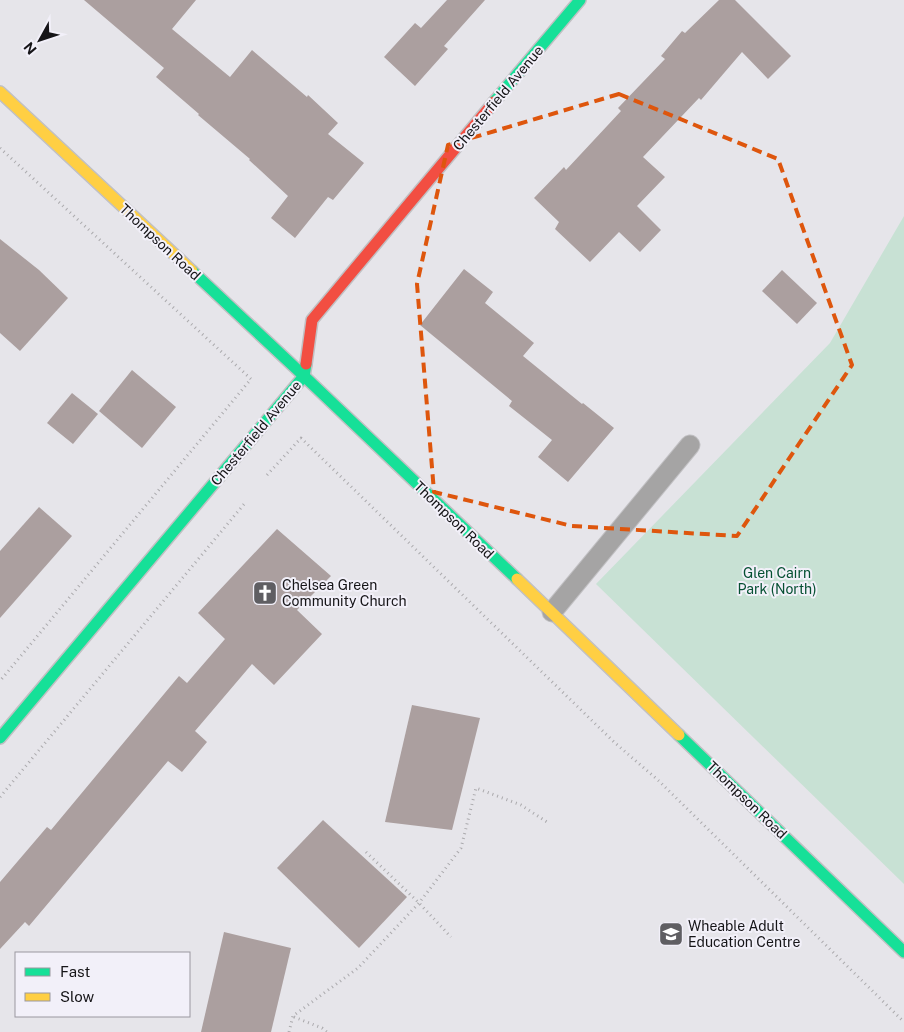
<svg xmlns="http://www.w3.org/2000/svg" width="904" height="1032" viewBox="0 0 904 1032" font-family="'Public Sans',sans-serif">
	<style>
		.green { fill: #c8e1d4 }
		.building { fill: #ab9f9f }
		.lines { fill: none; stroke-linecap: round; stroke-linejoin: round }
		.lane-casing { stroke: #c1c0c3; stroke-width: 21 }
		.fast-casing { stroke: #c1c0c3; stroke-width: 14 }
		.slow-casing { stroke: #c1c0c3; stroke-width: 14 }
		.jam-casing { stroke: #c1c0c3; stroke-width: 14 }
		.path { stroke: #abaaad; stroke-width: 3; stroke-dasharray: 1 4; stroke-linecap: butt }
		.lane { stroke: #a5a4a4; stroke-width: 19 }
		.fast { stroke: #16e098; stroke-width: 11 }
		.slow { stroke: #ffcf43; stroke-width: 11 }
		.jam { stroke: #f24e42; stroke-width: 11 }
		.marked { fill: none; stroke: #de560d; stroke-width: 4; stroke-dasharray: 10 6; stroke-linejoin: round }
		.labels { text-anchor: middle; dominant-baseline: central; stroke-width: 4; stroke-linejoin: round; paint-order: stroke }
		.street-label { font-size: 14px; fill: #161518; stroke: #f2f0f9 }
		.park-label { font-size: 14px; fill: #055032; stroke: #f2f0f9 }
		.poi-label { font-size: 14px; fill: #161518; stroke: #f2f0f9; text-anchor: start }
	</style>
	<rect width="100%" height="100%" fill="#e6e5ea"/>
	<path class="green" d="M904 216V884L596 584 830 343Z"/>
	<g class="building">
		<path d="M84 0H196L172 29 230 77 252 50 307 97 308 95 338 123 328 134 364 163 333 200 328 197 295 238 271 218 288 196 249 160 250 159 198 115 199 114 156 77 164 68Z"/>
		<path d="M447 0H485L444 46 448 49 415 86 384 57 415 23 421 28Z"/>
		<path d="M719 0H735L791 56 768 79 742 52 701 100 699 98 643 157 665 177 637 206 661 230 640 252 619 232 590 262 555 229 559 222 534 198 564 167 566 170 621 111 618 108 665 59 661 56 682 31 685 33Z"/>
		<path d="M0 239 39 270 68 298 20 351 0 333Z"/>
		<path d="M464 269 493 292 485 303 534 343 523 356 582 404 583 403 614 428 568 482 538 457 552 440 509 406 512 401 420 325Z"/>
		<path d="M782 270 817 303 797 324 762 291Z"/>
		<path d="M132 370 176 407 142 448 99 411Z"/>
		<path d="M72 393 98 414 73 444 47 423Z"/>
		<path d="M39 507 72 536 0 618V551Z"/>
		<path d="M277 529 331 576 297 610 322 634 274 685 252 664 195 731 207 742 182 772 168 761 29 926 25 922 0 949V882L47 827 51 830 179 676 187 683 225 639 198 613Z"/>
		<path d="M412 705 480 718 452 830 385 822Z"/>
		<path d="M323 820 407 897 359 948 277 868Z"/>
		<path d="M224 932 291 948 271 1032H201Z"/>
	</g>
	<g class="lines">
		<defs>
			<path id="lane" d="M552 612 690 445"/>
			<g id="fast">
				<path d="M494 102 580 0"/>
				<path d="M192 271 304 376 517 579"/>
				<path d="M679 735 904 952"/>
				<path d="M0 738 304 376 306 364"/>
			</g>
			<g id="slow">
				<path d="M0 92 192 271"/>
				<path d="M517 579 679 735"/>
			</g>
			<path id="jam" d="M306 364 312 320 494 102"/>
		</defs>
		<use href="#lane" class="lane-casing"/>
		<use href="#fast" class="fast-casing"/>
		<use href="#slow" class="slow-casing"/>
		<use href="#jam" class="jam-casing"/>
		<g class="path">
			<path d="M0 148 251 379 0 681"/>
			<path d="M267 475 301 438 614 742 659 781 904 1022"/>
			<path d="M0 797 245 503"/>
			<path d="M366 852 419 903 451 937"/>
			<path d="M294 1017 322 1028 327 1032"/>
			<path d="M289 1032 293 1016 358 968 419 903 461 848 476 788 521 805 547 822"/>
		</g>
		<use href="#lane" class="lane"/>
		<use href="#fast" class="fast"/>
		<use href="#slow" class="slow"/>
		<use href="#jam" class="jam"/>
	</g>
	<path class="marked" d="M619 94 778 159 852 365 737 536 572 526 434 492 417 284 448 145Z"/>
	<defs>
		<symbol id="church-square" viewBox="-11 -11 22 22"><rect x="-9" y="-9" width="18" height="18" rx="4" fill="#5f5e62" stroke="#f2f0f9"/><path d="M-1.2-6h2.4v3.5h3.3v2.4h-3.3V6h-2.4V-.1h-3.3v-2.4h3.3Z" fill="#fff"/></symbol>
		<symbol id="school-square" viewBox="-11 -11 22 22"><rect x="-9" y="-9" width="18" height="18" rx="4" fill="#5f5e62" stroke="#f2f0f9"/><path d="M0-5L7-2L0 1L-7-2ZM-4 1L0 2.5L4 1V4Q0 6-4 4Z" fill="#fff"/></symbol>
	</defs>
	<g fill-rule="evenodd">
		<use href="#church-square" x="251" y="579" width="28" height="28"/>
		<use href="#school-square" x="657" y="920" width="28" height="28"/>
	</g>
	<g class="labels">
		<g class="street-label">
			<text transform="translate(498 98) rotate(-50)">Chesterfield Avenue</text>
			<text transform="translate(160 242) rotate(43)">Thompson Road</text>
			<text transform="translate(256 433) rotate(-50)">Chesterfield Avenue</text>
			<text transform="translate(454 520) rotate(44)">Thompson Road</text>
			<text transform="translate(747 800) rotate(44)">Thompson Road</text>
		</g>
		<g class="park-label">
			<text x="777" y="573">Glen Cairn<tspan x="777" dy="16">Park (North)</tspan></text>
		</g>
		<g class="poi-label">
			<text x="282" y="585">Chelsea Green<tspan x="282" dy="16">Community Church</tspan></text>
			<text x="688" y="926">Wheable Adult<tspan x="688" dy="16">Education Centre</tspan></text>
		</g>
	</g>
	<rect x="15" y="952" width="175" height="65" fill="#f2f0f9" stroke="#9a989f"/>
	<rect x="25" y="968" width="25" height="8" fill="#16e098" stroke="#9a989f"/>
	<text x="60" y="977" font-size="15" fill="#161518">Fast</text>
	<rect x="25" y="993" width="25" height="8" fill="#ffcf43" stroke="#9a989f"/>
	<text x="60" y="1002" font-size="15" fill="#161518">Slow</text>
	<g transform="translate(40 40) rotate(230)" stroke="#f2f0f9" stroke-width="4" paint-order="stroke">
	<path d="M0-4L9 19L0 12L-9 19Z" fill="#161518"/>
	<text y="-8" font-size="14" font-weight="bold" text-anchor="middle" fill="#161518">N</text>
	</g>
</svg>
